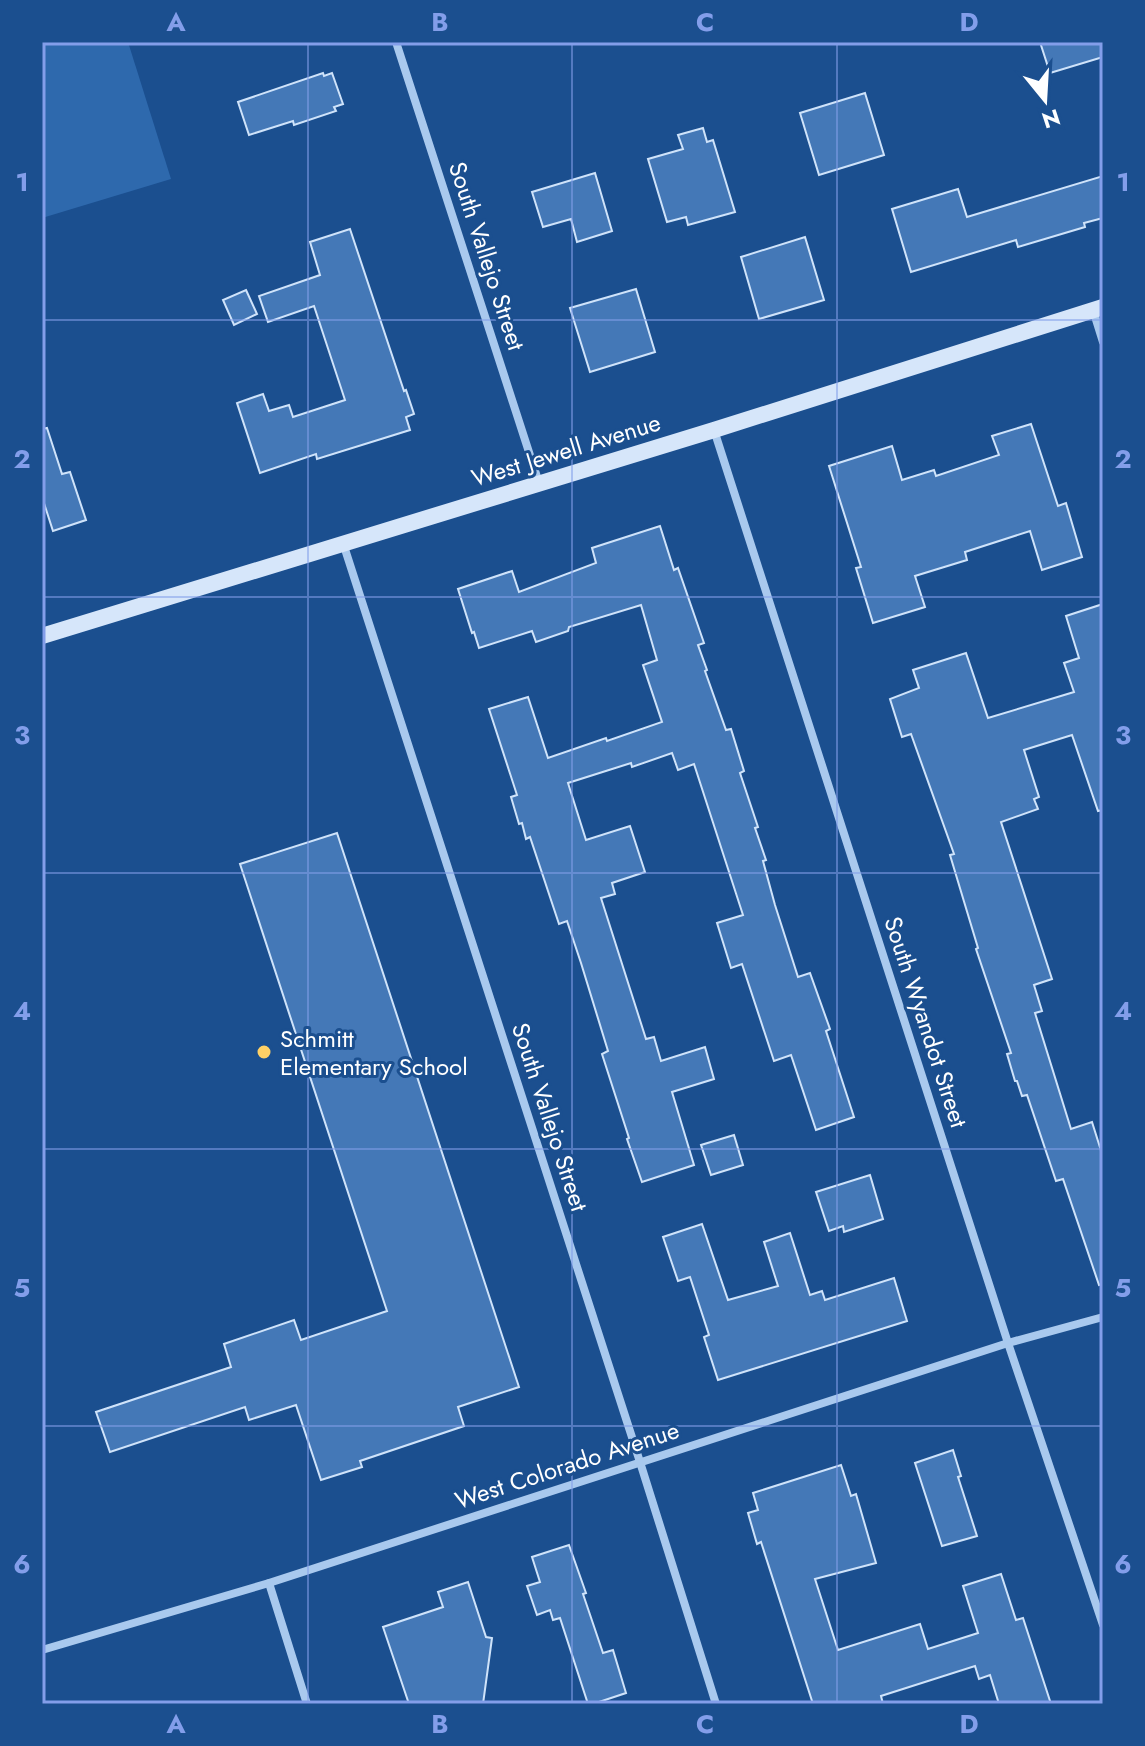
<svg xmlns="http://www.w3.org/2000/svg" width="1145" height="1746" viewBox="0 0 1145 1746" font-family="Jost,sans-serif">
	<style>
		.green { fill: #2e69ad }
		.building { fill: #4478b7; stroke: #cfe3fa; stroke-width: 2 }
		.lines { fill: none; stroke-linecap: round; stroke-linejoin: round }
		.street { stroke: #a9c9ee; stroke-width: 8 }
		.secondary { stroke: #d6e6fa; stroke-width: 16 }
		.grid { fill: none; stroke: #839eea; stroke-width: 2; stroke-opacity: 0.55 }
		.poi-dot { fill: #ffd166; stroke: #1b4f8f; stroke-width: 3 }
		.labels { text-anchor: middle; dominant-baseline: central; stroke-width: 6; stroke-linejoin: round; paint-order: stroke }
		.street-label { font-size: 24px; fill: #fff; stroke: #1b4f8f }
		.poi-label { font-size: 24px; fill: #fff; stroke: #1b4f8f; text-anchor: start }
		.neatline { fill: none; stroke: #839eea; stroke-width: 3 }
		.grid-label { font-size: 26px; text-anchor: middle; font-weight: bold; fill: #839eea }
	</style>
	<rect width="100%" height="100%" fill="#1b4f8f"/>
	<path class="green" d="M42 42H128L171 179 42 218Z"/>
	<g class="building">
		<path d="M1040 42H1103V57L1050 73Z"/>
		<path d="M323 73 324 76 332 73 343 104 334 107 336 111 294 125 293 121 249 135 238 102Z"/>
		<path d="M865 93 884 155 819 175 800 113Z"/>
		<path d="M703 128 707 142 713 140 735 212 688 225 686 217 667 222 648 159 683 149 678 135Z"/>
		<path d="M595 173 612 231 577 242 571 219 543 227 532 192Z"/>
		<path d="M1103 176V218L1084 223 1085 227 1018 247 1016 240 911 272 892 209 958 189 967 217Z"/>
		<path d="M350 229 404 391 406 390 414 414 406 417 410 430 317 459 316 454 260 473 237 403 263 394 269 411 289 405 293 417 345 400 314 306 268 322 259 296 320 275 310 242Z"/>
		<path d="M805 237 824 300 759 319 741 257Z"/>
		<path d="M636 289 655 352 590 372 570 308Z"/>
		<path d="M246 290 257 314 234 325 223 300Z"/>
		<path d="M1031 424 1058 506 1066 503 1082 557 1042 570 1030 531 965 552 967 560 915 576 925 607 873 623 856 568 861 567 829 466 892 446 902 480 934 470 936 476 999 455 992 436Z"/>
		<path d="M47 428 62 474 70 472 86 520 53 531 42 497V429Z"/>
		<path d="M660 526 674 570 678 568 704 643 698 645 707 670 705 671 726 730 731 729 744 771 740 773 758 827 755 828 766 860 763 861 775 905 798 977 810 973 830 1029 826 1031 854 1117 816 1130 791 1055 774 1061 742 964 731 968 717 923 743 915 694 764 678 770 672 753 632 767 631 763 568 783 586 840 630 826 645 872 612 883 615 894 601 898 646 1039 654 1037 661 1061 705 1047 714 1079 672 1092 694 1165 642 1182 627 1139 629 1138 602 1054 608 1051 581 963 567 921 559 924 530 837 526 839 522 823 519 824 511 797 517 795 489 709 528 697 548 758 606 738 607 741 662 722 643 665 657 660 641 605 569 627 568 631 536 642 532 631 479 648 474 632 472 633 458 589 512 571 519 592 596 563 592 548Z"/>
		<path d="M1103 604V810L1098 811 1072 735 1024 750 1039 797 1034 799 1038 809 1001 822 1052 979 1034 985 1042 1011 1035 1013 1071 1129 1092 1122 1103 1157V1284L1099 1285 1063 1179 1056 1181 1027 1095 1022 1096 1017 1081H1015L1007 1054 1011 1053 976 949 978 948 950 855 954 854 911 734 902 737 890 699 919 688 913 670 966 653 988 718 1074 692 1064 663 1079 658 1066 616Z"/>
		<path d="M337 833 519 1387 458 1407 464 1426 360 1461 362 1467 321 1480 296 1405 249 1420 245 1407 110 1452 96 1412 231 1367 224 1344 294 1320 301 1340 387 1311 240 864Z"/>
		<path d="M734 1135 743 1165 711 1175 701 1145Z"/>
		<path d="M870 1175 883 1219 844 1232 843 1226 829 1231 816 1192Z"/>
		<path d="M702 1224 728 1300 778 1286 764 1242 790 1233 810 1295 822 1291 825 1300 894 1278 907 1321 718 1380 704 1337 709 1335 690 1277 678 1281 663 1237Z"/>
		<path d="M953 1450 961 1476 958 1477 977 1536 942 1546 915 1463Z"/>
		<path d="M841 1465 851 1496 856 1494 876 1563 815 1579 838 1650 920 1624 928 1649 978 1633 963 1586 1001 1574 1016 1620 1023 1618 1051 1704H999L990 1675 979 1679 975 1666 881 1696 883 1704H813L761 1542 757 1544 748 1513 758 1510 753 1493Z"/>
		<path d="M569 1545 586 1593 583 1594 603 1653 613 1650 626 1693 593 1704H588L560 1618 553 1620 550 1610 537 1615 527 1586 540 1582 532 1557Z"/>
		<path d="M468 1582 486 1637 492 1638 483 1704H409L383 1627 443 1607 438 1592Z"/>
	</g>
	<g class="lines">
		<g class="street">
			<path d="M396 42 539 483"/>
			<path d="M1093 310 1103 342"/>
			<path d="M714 430 1008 1343 1103 1625"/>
			<path d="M343 543 640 1462 716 1704"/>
			<path d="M269 1583 307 1704"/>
			<path d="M42 1650 269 1583 1008 1343 1103 1317"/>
		</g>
		<path class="secondary" d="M42 636 714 430 1103 307"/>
	</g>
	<path class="grid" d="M308 42V1704M572 42V1704M837 42V1704M42 320H1103M42 597H1103M42 873H1103M42 1149H1103M42 1426H1103"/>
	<circle class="poi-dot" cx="264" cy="1052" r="8"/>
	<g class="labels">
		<g class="street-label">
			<text transform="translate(487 256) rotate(72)">South Vallejo Street</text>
			<text transform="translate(566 450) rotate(-17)">West Jewell Avenue</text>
			<text transform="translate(926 1022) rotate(72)">South Wyandot Street</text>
			<text transform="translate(550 1117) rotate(72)">South Vallejo Street</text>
			<text transform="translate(567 1465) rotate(-18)">West Colorado Avenue</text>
		</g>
		<g class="poi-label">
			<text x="280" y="1038">Schmitt<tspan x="280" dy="28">Elementary School</tspan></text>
		</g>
	</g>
	<rect width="1145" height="1746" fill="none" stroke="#1b4f8f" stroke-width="88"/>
	<g transform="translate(1045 100) rotate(162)" stroke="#1b4f8f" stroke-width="6" paint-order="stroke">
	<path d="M0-6L14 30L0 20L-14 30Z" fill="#ffffff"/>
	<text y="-12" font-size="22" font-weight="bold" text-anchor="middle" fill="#ffffff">N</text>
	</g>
	<rect x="44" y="44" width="1057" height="1658" class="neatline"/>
	<g class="grid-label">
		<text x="176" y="31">A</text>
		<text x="440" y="31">B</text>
		<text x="705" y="31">C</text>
		<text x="969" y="31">D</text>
		<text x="22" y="191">1</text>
		<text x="1123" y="191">1</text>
		<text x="22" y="468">2</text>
		<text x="1123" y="468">2</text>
		<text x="22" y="744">3</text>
		<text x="1123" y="744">3</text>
		<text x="22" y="1020">4</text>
		<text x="1123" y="1020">4</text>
		<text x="22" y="1297">5</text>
		<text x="1123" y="1297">5</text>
		<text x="22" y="1573">6</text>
		<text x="1123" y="1573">6</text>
		<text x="176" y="1733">A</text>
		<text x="440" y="1733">B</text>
		<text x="705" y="1733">C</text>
		<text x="969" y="1733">D</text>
	</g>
</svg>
